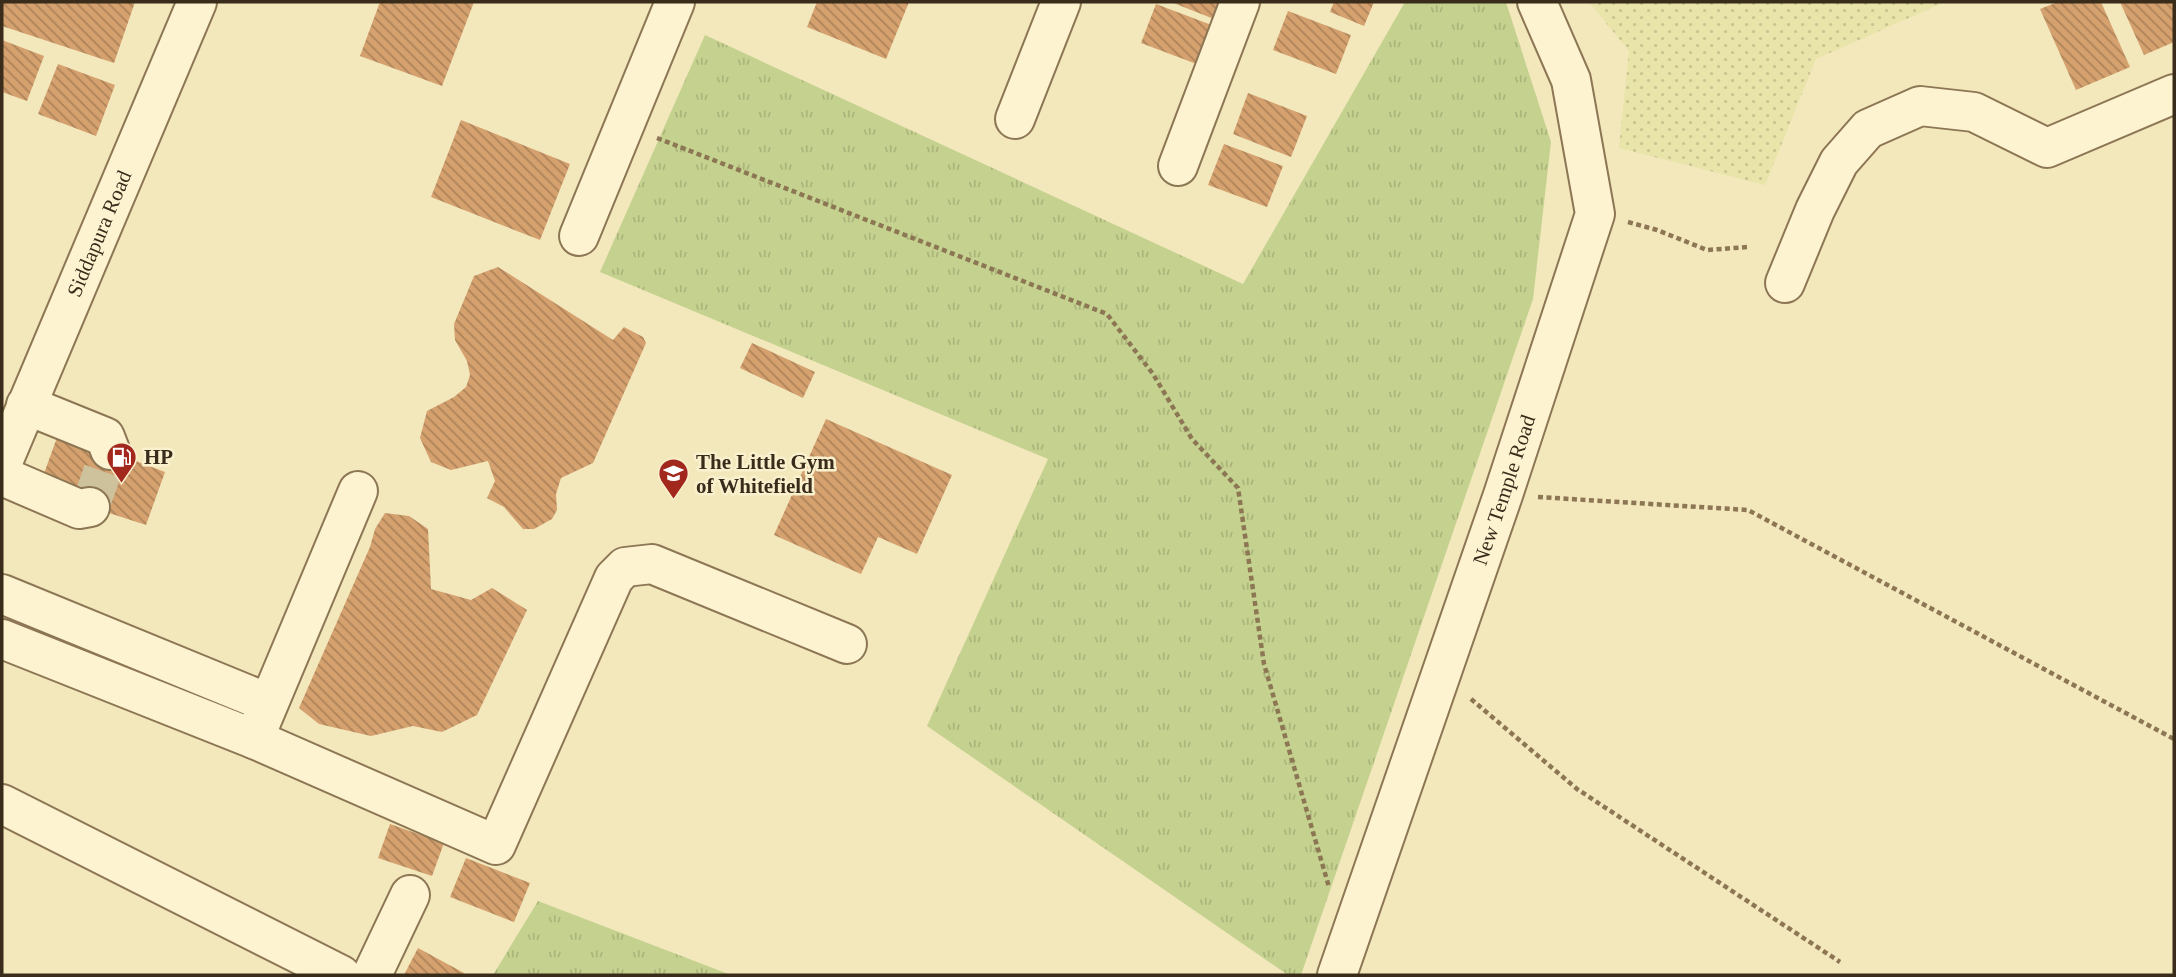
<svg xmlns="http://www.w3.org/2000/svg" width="2176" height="977" viewBox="0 0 2176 977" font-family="Georgia,serif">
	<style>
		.farmland { fill: url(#farmland-dots) }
		.grass { fill: url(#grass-tufts) }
		.building { fill: url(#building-back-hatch) }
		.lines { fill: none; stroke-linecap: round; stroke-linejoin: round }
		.minor-tunnel { stroke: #cec29c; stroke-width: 38; stroke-dasharray: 38 19; stroke-linecap: butt }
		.minor-casing { stroke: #8c7654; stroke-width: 42 }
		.path { stroke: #8c7654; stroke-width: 4.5; stroke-dasharray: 5 3.5; stroke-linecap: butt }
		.minor { stroke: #fdf3d1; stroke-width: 38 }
		.labels { text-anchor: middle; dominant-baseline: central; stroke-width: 5; stroke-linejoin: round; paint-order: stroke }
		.street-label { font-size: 21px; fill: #3a2c1a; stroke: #f9f0cd }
		.poi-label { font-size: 21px; font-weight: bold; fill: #3a2c1a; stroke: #f9f0cd; text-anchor: start }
	</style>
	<defs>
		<pattern id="farmland-dots" width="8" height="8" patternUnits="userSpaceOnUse" patternTransform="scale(1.75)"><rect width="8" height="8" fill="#e9e4a9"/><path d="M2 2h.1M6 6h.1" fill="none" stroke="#c9c491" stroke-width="1.8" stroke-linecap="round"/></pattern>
		<pattern id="grass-tufts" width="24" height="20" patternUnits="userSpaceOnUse" patternTransform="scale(1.75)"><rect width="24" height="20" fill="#c5d28f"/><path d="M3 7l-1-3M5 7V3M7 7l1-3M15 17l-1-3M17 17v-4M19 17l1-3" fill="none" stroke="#aab47b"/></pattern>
		<pattern id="building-back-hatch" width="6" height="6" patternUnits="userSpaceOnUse" patternTransform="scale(1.75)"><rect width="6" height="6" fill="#d5a16e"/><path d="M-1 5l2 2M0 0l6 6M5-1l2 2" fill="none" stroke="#ae835a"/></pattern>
	</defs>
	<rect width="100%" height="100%" fill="#f3e7bc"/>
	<path class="farmland" d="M1589 2H1945L1816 59 1765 185 1619 148 1629 51Z"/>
	<g class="grass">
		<path d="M1405 2H1506L1551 142 1533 299 1301 975H1288L927 726 1048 459 600 272 705 35 1243 284Z"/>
		<path d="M538 901 731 975H493Z"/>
	</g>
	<g class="building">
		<path d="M2 2H135L114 63 2 26Z"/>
		<path d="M380 2H474L442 86 360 56Z"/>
		<path d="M817 2H909L886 59 807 27Z"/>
		<path d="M1171 2H1232L1224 23Z"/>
		<path d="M1334 2H1374L1364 26 1330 12Z"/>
		<path d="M2058 2H2101L2130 67 2076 90 2040 9Z"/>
		<path d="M2120 2H2174V42L2144 55Z"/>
		<path d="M1156 4 1222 29 1207 68 1141 43Z"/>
		<path d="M1288 11 1351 35 1336 74 1273 50Z"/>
		<path d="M2 40 44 56 27 101 2 92Z"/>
		<path d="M58 64 115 85 96 136 38 114Z"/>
		<path d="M1248 93 1307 116 1291 157 1233 134Z"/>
		<path d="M461 120 570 164 540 240 431 197Z"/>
		<path d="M1224 144 1283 166 1267 207 1208 185Z"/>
		<path d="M498 267 613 340 624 327 643 337 646 343 593 463 561 478 556 494 557 510 552 519 534 529H523L504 507 487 498 495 481 488 461 451 470 431 462 420 438 427 411 454 397 466 387 470 375 467 361 455 340 454 324 474 276Z"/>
		<path d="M752 343 815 372 803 398 740 368Z"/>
		<path d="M826 419 952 475 917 554 878 537 861 574 774 535Z"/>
		<path d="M59 432 165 472 146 525 38 490Z"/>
		<path d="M385 513 409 516 428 529 431 589 471 600 492 588 527 610 477 715 442 732 413 726 371 736 319 724 299 708 370 547 375 529Z"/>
		<path d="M390 824 444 843 432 876 378 858Z"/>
		<path d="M466 858 530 883 514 922 450 897Z"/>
		<path d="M418 948 464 973 463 975H404Z"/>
	</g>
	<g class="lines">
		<path class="minor-tunnel" d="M90 507 110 450"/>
		<defs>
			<g id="minor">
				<path d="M1015 119 1061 2"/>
				<path d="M1178 166 1240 2"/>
				<path d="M579 236 675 2"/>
				<path d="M1785 283 1815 210 1839 162 1868 129 1920 106 1974 112 2047 148 2174 94"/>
				<path d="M26 405 105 437 110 450"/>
				<path id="s1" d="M2 464 197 2"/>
				<path d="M2 476 79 509 90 507"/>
				<path d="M2 594 268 703"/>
				<path d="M2 639 254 739 358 491"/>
				<path d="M254 739 496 845 614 578 625 567 652 564 847 644"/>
				<path d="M2 804 341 975"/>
				<path d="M372 975 410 895"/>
				<path id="s2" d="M1337 975 1503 495 1595 214 1571 80 1537 2"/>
			</g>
		</defs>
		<use href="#minor" class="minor-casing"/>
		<g class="path">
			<path d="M657 138 1107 314 1153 374 1192 439 1238 488 1264 664 1329 887"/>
			<path d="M1628 222 1657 230 1707 250 1748 247"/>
			<path d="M1538 497 1748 510 2174 739"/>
			<path d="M1471 699 1577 789 1840 962"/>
		</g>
		<use href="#minor" class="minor"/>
	</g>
	<defs>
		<symbol id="fuel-pin" viewBox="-11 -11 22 30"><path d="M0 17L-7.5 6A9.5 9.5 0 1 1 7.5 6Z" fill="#a2271d" stroke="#f9f0cd"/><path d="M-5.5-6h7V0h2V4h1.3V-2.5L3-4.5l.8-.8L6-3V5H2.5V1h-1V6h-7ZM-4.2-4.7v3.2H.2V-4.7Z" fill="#fff"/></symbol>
		<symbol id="school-pin" viewBox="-11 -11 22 30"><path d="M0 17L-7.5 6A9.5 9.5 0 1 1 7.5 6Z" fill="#a2271d" stroke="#f9f0cd"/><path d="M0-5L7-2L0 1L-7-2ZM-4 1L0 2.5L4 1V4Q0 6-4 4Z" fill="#fff"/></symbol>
	</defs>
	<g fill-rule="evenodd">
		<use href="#fuel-pin" x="104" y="440" width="35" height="47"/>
		<use href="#school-pin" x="656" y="456" width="35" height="47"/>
	</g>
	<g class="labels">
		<g class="street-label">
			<text stroke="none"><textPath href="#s1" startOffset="250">Siddapura Road</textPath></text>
			<text stroke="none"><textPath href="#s2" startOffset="513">New Temple Road</textPath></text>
		</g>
		<g class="poi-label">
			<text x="144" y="457">HP</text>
			<text x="696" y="462">The Little Gym<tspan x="696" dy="24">of Whitefield</tspan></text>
		</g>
	</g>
	<rect width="2176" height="977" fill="none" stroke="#3a2c1a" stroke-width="7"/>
</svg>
